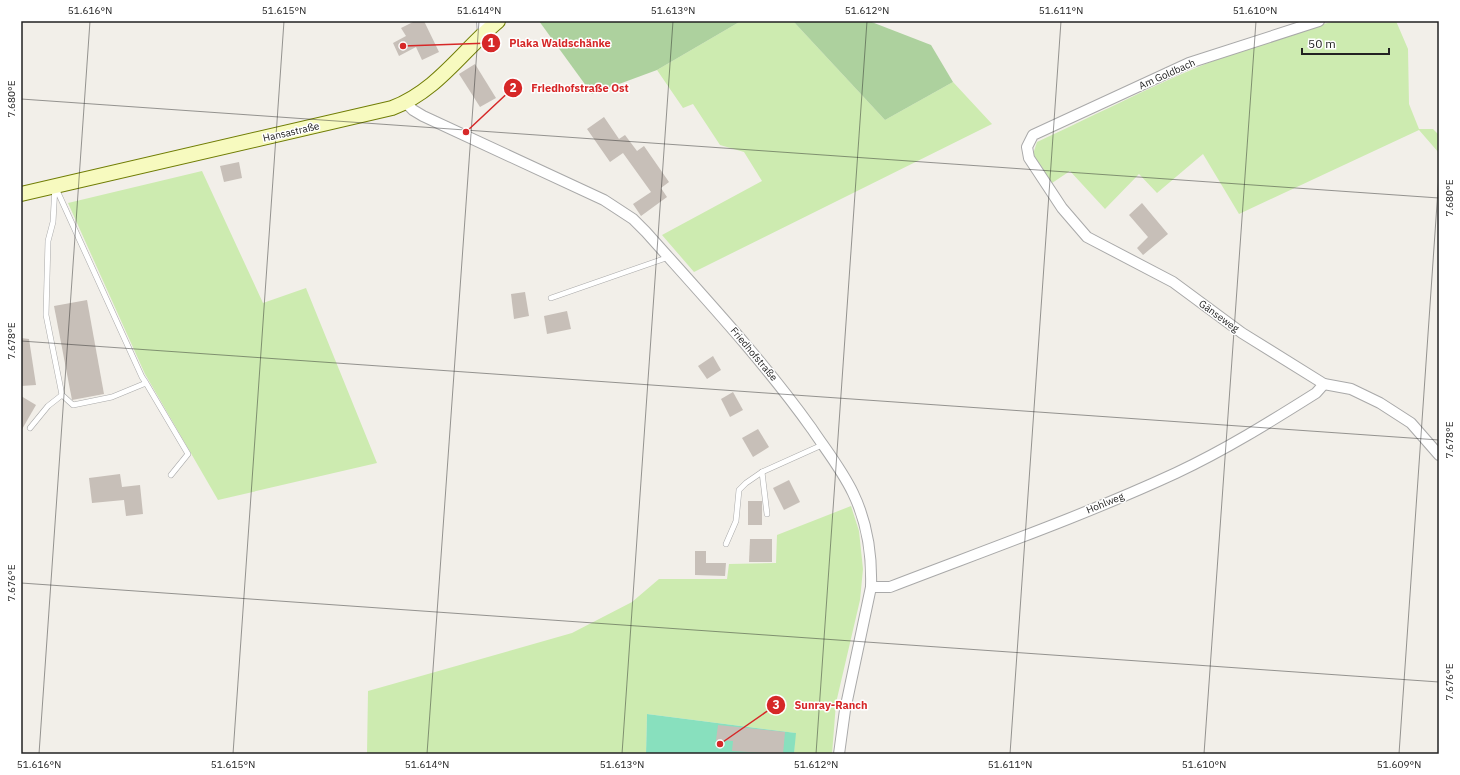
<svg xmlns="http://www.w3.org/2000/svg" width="1460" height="775" viewBox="0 0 1460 775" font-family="'IBM Plex Sans',sans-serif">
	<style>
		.grass { fill: #cdebb0 }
		.forest { fill: #add19e }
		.pitch { fill: #88e0be }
		.building { fill: #c7bfb8 }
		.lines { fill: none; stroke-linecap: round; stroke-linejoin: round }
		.lane-casing { stroke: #a9a9a9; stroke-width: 6 }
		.street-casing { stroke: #a9a9a9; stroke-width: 12 }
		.secondary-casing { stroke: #707d05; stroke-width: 16 }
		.lane { stroke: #fff; stroke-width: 5 }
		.street { stroke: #fff; stroke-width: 10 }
		.secondary { stroke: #f7fabf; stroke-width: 14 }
		.ticks { fill: none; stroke: #222; stroke-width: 1; stroke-opacity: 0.45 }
		.labels { text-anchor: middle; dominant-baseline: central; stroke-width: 3; stroke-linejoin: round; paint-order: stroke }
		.street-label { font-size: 10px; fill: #222; stroke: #fff }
		.leader { fill: none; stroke: #d62828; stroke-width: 1.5 }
		.callout-dot { fill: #d62828; stroke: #fff; stroke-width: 1.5 }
		.mark-label { font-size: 12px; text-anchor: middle; font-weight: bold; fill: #fff }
		.callout-label { font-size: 11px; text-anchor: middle; font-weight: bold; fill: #d62828; stroke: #fff; stroke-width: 3; stroke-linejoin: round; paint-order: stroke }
		.neatline { fill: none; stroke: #222; stroke-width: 1.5 }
		.ticks-label { font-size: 10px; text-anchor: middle; fill: #222 }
	</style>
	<rect width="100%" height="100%" fill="#f2efe9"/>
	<g class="grass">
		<path d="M741 21H793L885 120 953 82 992 124 694 272 662 235 762 181 744 152 720 145 693 104 683 108 657 70Z"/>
		<path d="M1336 21H1396L1408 49 1409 104 1419 129H1433L1439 135V153L1419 130 1239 214 1203 154 1157 193 1139 174 1105 209 1070 171 1052 183 1033 154 1037 142C1134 97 1231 44 1336 21Z"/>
		<path d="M202 171 263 303 306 288 377 463 218 500 145 374 68 203Z"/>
		<path d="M851 506 859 531 863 569 860 600 836 703 832 754H794L795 733 647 714 646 754H367L368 691 572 633 632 602 659 579H727L729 564 776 563 777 535Z"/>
	</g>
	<g class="forest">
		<path d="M539 21H741L657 70 592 94Z"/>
		<path d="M793 21H869L931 45 953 82 885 120Z"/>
	</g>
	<path class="pitch" d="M647 714 796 733 794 754H646Z"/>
	<g class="building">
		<path d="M415 21H424L439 52 422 60 416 47 399 56 393 43 406 36 401 28Z"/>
		<path d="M475 64 496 98 480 107 459 74Z"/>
		<path d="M604 117 619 139 625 135 637 151 644 146 669 182 661 188 667 197 641 216 633 204 651 192 623 153 610 162 587 129Z"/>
		<path d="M239 162 242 178 224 182 220 166Z"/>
		<path d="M1142 203 1168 234 1143 255 1137 248 1148 237 1129 215Z"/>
		<path d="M525 292 529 316 514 319 511 294Z"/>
		<path d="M87 300 104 394 72 400 54 306Z"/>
		<path d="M567 311 571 329 547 334 544 316Z"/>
		<path d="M21 338 29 339 36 385 21 386Z"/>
		<path d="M713 356 721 370 707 379 698 366Z"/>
		<path d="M733 392 743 410 730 417 721 399Z"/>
		<path d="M21 396 36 405 21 431Z"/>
		<path d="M758 429 769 447 753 457 742 438Z"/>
		<path d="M120 474 122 487 140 485 143 514 126 516 124 500 92 503 89 478Z"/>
		<path d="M789 480 800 502 784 510 773 488Z"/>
		<rect x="748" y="501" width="14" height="24"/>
		<path d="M750 539H772V562H749Z"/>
		<path d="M695 551H706V563H726L725 576 695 575Z"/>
		<path d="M718 725 785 732 783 754 732 751 733 741 716 740Z"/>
	</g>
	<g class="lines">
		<defs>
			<g id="lane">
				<path d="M551 298 669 257"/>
				<path d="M146 383 112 397 73 405 62 395 46 315 48 241 53 222 55 186 142 377 146 383 188 454 171 475"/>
				<path d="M30 428 48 406 62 395"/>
				<path d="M762 472 767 514"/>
				<path d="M726 544 736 521 739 490 746 483 762 472 822 445"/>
			</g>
			<g id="street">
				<path d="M482 21 483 34"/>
				<path d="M1319 21 1189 63 1033 135 1027 147 1029 158 1062 208 1087 237 1173 282 1242 333 1324 384 1351 389 1380 403 1411 423 1439 455"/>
				<path d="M406 103 413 110 423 116 604 200 633 219 646 232C703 296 762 359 812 429 826 450 842 470 853 493 867 522 872 555 871 587L845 710 839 754"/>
				<path d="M871 587H890C986 550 1083 516 1176 473 1225 450 1270 422 1316 393L1324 384"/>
			</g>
			<path id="secondary" d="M21 194 392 108C437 91 462 51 498 21"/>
		</defs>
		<use href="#lane" class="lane-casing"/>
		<use href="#street" class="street-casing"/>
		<use href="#secondary" class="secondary-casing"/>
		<use href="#lane" class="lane"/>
		<use href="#street" class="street"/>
		<use href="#secondary" class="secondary"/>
	</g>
	<path class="ticks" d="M21 99 1439 198M21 341 1439 440M21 583 1439 682M39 754 90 21M233 754 284 21M427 754 479 21M622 754 673 21M816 754 867 21M1010 754 1061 21M1204 754 1256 21M1399 754 1439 175"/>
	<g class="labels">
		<g class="street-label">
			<text transform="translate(1167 74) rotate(-24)">Am Goldbach</text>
			<text transform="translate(291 132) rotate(-13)">Hansastraße</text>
			<text transform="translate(1219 316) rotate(36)">Gänseweg</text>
			<text transform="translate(754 354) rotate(50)">Friedhofstraße</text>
			<text transform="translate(1105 503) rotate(-22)">Hohlweg</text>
		</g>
	</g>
	<path class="leader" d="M403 46L491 43M466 132L513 88M720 744L776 705"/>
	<g class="callout-dot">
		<circle cx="403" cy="46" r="4"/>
		<circle cx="466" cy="132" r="4"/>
		<circle cx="720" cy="744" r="4"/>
		<circle cx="491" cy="43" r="10"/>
		<circle cx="513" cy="88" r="10"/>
		<circle cx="776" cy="705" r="10"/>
	</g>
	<g class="mark-label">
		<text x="491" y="47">1</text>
		<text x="513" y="92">2</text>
		<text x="776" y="709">3</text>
	</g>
	<g class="callout-label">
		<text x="560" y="47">Plaka Waldschänke</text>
		<text x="580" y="92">Friedhofstraße Ost</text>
		<text x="831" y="709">Sunray-Ranch</text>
	</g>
	<rect width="1460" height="775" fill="none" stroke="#ffffff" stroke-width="44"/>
	<path d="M1302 48v6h87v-6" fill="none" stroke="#222222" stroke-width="2"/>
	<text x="1308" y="48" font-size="12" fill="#222222" stroke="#ffffff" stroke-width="3" paint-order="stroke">50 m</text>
	<rect x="22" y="22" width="1416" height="731" class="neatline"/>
	<g class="ticks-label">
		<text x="90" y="14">51.616°N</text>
		<text x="284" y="14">51.615°N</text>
		<text x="479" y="14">51.614°N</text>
		<text x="673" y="14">51.613°N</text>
		<text x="867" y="14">51.612°N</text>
		<text x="1061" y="14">51.611°N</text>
		<text x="1255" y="14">51.610°N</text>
		<text transform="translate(11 99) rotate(-90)" y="4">7.680°E</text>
		<text transform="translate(1449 198) rotate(-90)" y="4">7.680°E</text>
		<text transform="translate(11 341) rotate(-90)" y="4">7.678°E</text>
		<text transform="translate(1449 440) rotate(-90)" y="4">7.678°E</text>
		<text transform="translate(11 583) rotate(-90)" y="4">7.676°E</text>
		<text transform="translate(1449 682) rotate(-90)" y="4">7.676°E</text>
		<text x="39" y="768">51.616°N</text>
		<text x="233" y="768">51.615°N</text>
		<text x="427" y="768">51.614°N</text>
		<text x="622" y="768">51.613°N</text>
		<text x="816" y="768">51.612°N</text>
		<text x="1010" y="768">51.611°N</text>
		<text x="1204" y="768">51.610°N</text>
		<text x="1399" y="768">51.609°N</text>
	</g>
</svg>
